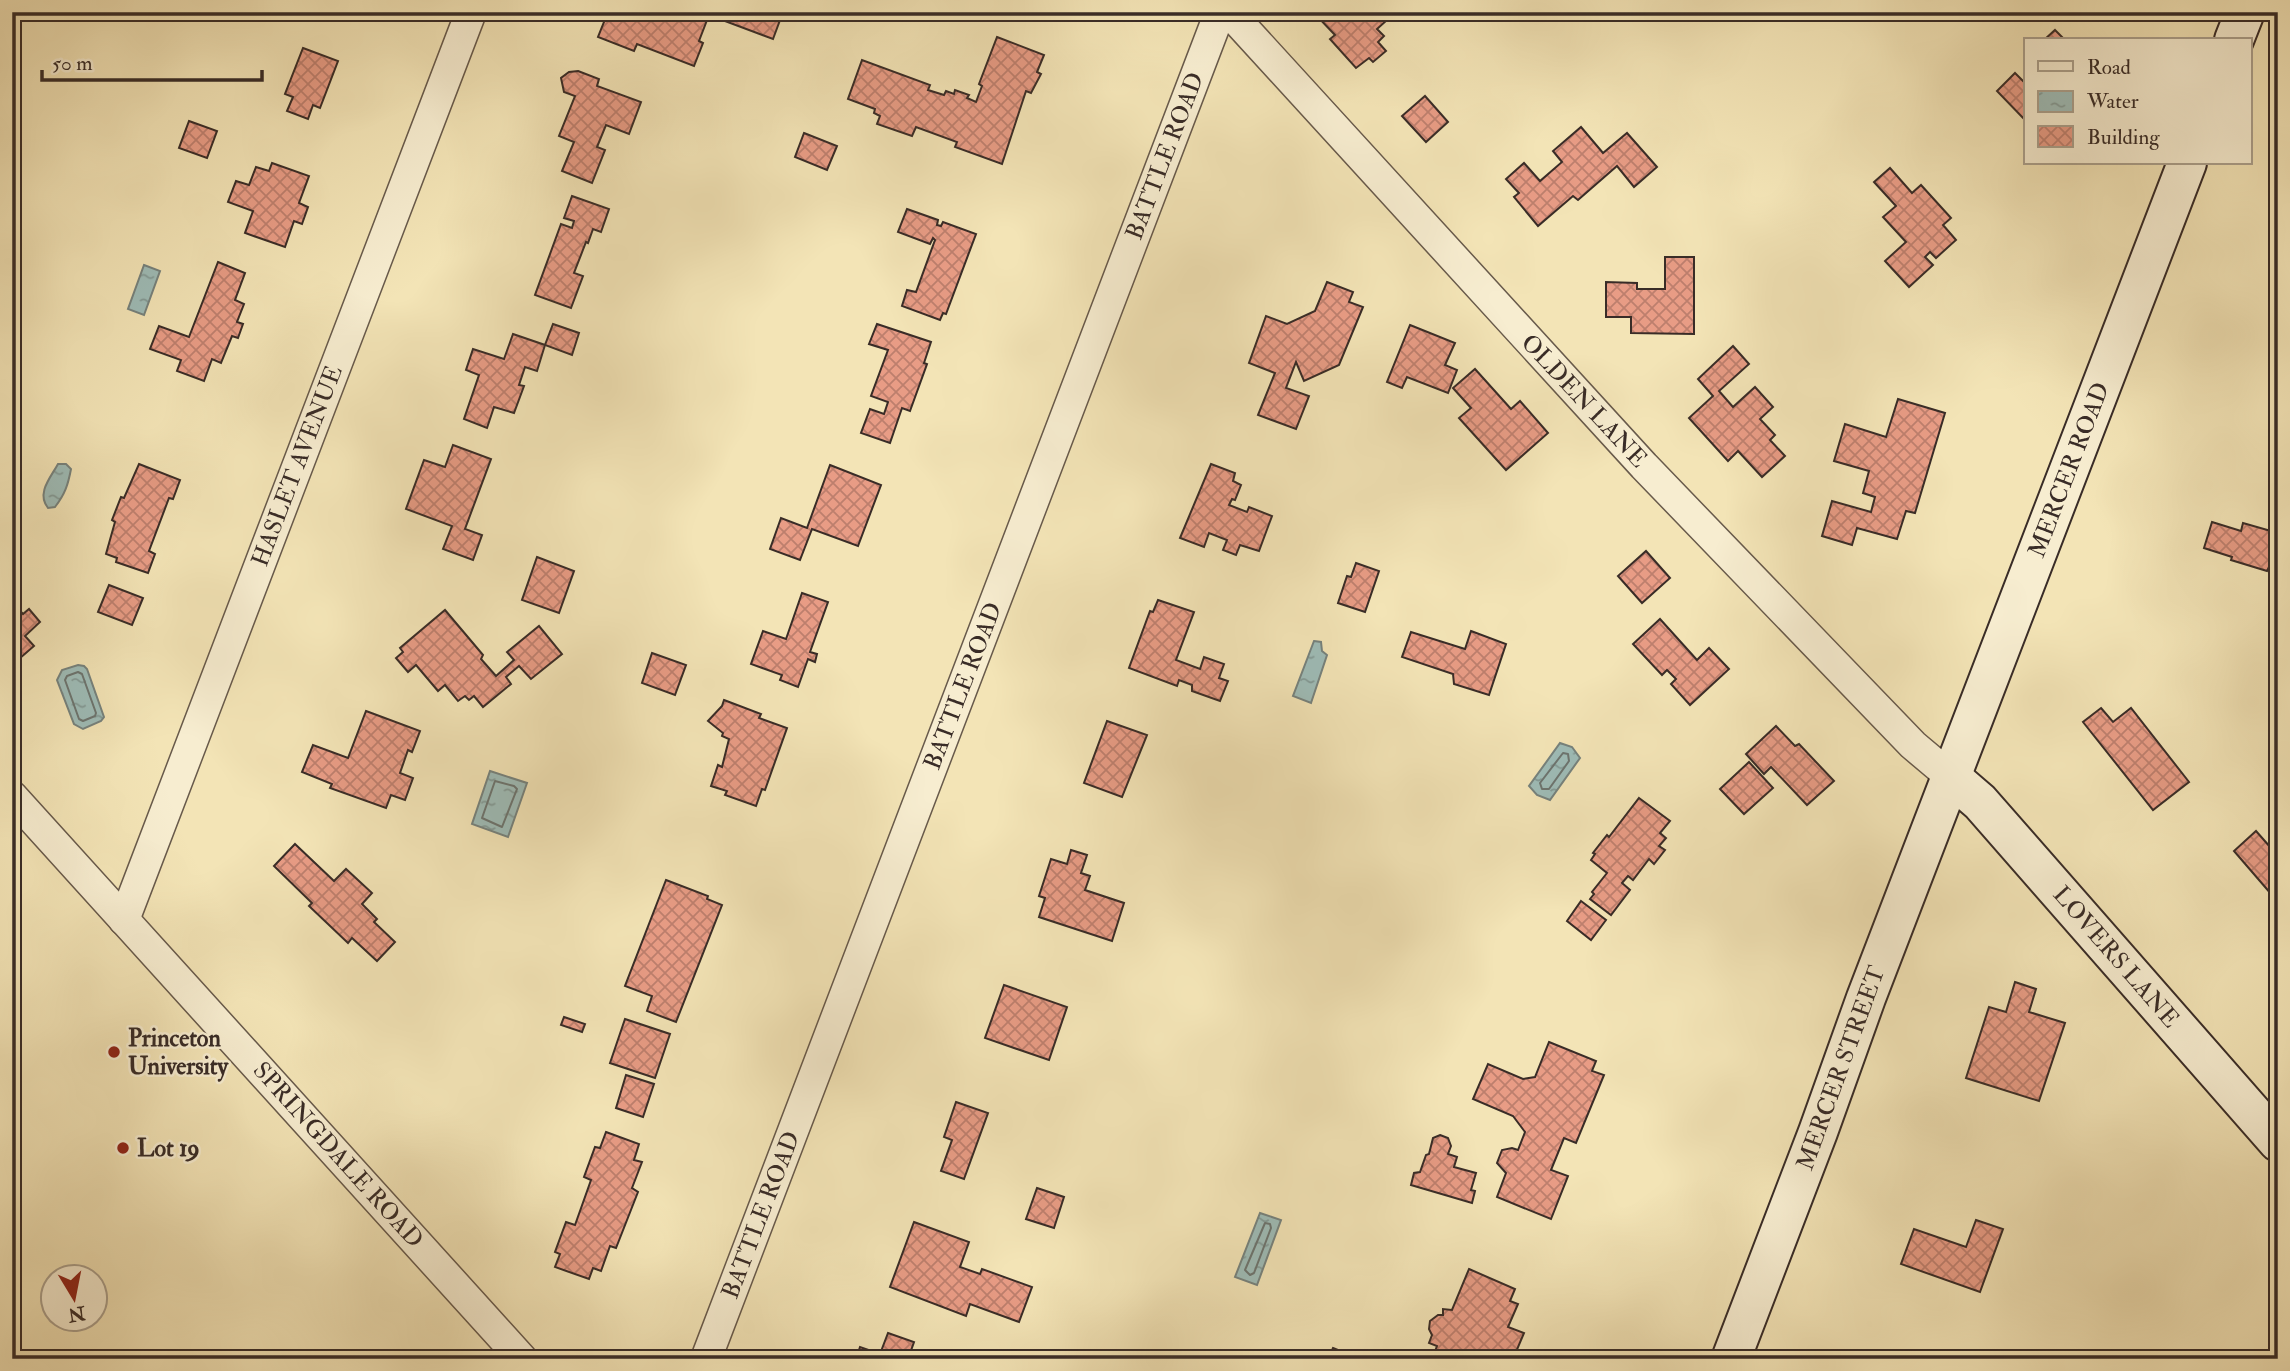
<svg xmlns="http://www.w3.org/2000/svg" width="2290" height="1371" viewBox="0 0 2290 1371" font-family="'IM FELL Double Pica',serif">
	<style>
		.water { fill: url(#water-ripples); stroke: #76827d; stroke-width: 2 }
		.lines { fill: none; stroke-linecap: round; stroke-linejoin: round }
		.shore { stroke: #6c746f; stroke-width: 2 }
		.building { fill: url(#building-cross-hatch); stroke: #392c27; stroke-width: 2 }
		.street-casing { stroke: #685a4b; stroke-width: 33 }
		.secondary-casing { stroke: #392c27; stroke-width: 42 }
		.street { stroke: #f7edd0; stroke-width: 30 }
		.secondary { stroke: #f7edd0; stroke-width: 38 }
		.poi-dot { fill: #8f2418; stroke: #f7edd0; stroke-width: 2.5 }
		.labels { text-anchor: middle; dominant-baseline: central; stroke-width: 5; stroke-linejoin: round; paint-order: stroke }
		.street-label { font-size: 24px; fill: #392c27; stroke: #f7edd0 }
		.poi-label { font-size: 24px; font-weight: bold; fill: #392c27; stroke: #f7edd0; text-anchor: start }
	</style>
	<defs>
		<pattern id="water-ripples" width="26" height="14" patternUnits="userSpaceOnUse" patternTransform="scale(1.75)"><rect width="26" height="14" fill="#9ebcb7"/><path d="M2 4q2-2 4 0t4 0M15 11q2-2 4 0t4 0" fill="none" stroke="#829995"/></pattern>
		<pattern id="building-cross-hatch" width="8" height="8" patternUnits="userSpaceOnUse" patternTransform="scale(1.75)"><rect width="8" height="8" fill="#e89c85"/><path d="M0 0l8 8M0 8l8-8" fill="none" stroke="#bd7f6d"/></pattern>
	</defs>
	<rect width="100%" height="100%" fill="#f3e4b6"/>
	<filter id="stains"><feTurbulence type="fractalNoise" baseFrequency=".00286" numOctaves="4"/><feColorMatrix values="0 0 0 0 .2 0 0 0 0 .09 0 0 0 0 .02 0 0 0 .5 -.17"/></filter>
	<radialGradient id="worn" r=".72"><stop offset=".6" stop-color="#630" stop-opacity="0"/><stop offset="1" stop-color="#630" stop-opacity=".3"/></radialGradient>
	<g class="water">
		<path d="M144 265 160 271 144 315 128 309Z"/>
		<path d="M58 464H66L71 469C68 485 65 494 55 507L48 508C36 493 51 477 58 464Z"/>
		<path d="M1314 641 1321 642 1322 651 1327 655 1311 703 1293 696Z"/>
		<path d="M78 665 84 666 87 669 104 717 101 721 83 729 74 724 57 680 62 670Z"/>
		<path d="M1560 743 1572 747 1580 758 1550 800 1537 795 1529 786Z"/>
		<path d="M490 771 527 783 508 837 472 824Z"/>
		<path d="M1260 1213 1281 1220 1257 1285 1235 1277Z"/>
	</g>
	<g class="lines">
		<g class="shore">
			<path d="M78 672 82 674 96 713 95 716 83 721 79 719 65 680 67 676Z"/>
			<path d="M1563 753 1568 754 1569 761 1549 789H1542L1540 783Z"/>
			<path d="M495 781 514 786 517 789 502 827 482 818Z"/>
			<path d="M1265 1223 1270 1224 1271 1228 1254 1273 1250 1275 1245 1270Z"/>
		</g>
	</g>
	<g class="building">
		<path d="M608 12H783L773 39 709 15 699 41 703 43 694 66 637 44 634 51 598 37Z"/>
		<path d="M1040 12H1057L1055 18Z"/>
		<path d="M1317 12H1379L1387 20 1377 29 1384 36 1378 42 1386 51 1373 62 1369 58 1356 68 1330 39 1335 35 1315 14Z"/>
		<path d="M2055 30 2065 40H2044Z"/>
		<path d="M997 37 1044 55 1037 72 1041 74 1031 93 1026 91 1002 164 955 147 957 142 916 127 912 136 877 124 880 116 874 113 875 109 848 99 862 60 930 85 928 90 944 95 946 91 954 94 955 90 969 95 967 98 976 102 982 86 979 84Z"/>
		<path d="M303 48 338 61 320 108 313 105 308 119 287 111 293 97 285 94Z"/>
		<path d="M578 71 599 79 597 86 641 102 629 134 606 125 597 147 605 150 592 183 562 171 574 142 559 136 575 96 564 92 561 78 569 72Z"/>
		<path d="M2015 73 2026 84V121L1997 91Z"/>
		<path d="M1425 96 1448 122 1426 142 1402 116Z"/>
		<path d="M189 121 217 131 207 158 179 148Z"/>
		<path d="M1581 127 1603 153 1627 133 1657 167 1634 187 1617 166 1578 200 1573 196 1538 226 1514 197 1519 193 1506 179 1524 163 1540 181 1562 162 1553 151Z"/>
		<path d="M804 133 837 146 827 170 795 157Z"/>
		<path d="M272 163 309 176 299 203 308 207 302 224 294 221 285 247 245 233 253 211 228 202 236 181 249 185 256 167 269 171Z"/>
		<path d="M1890 168 1912 193 1921 185 1951 218 1943 225 1956 240 1936 258 1930 252 1925 257 1933 265 1909 287 1885 261 1906 242 1883 217 1896 206 1874 182Z"/>
		<path d="M572 196 609 209 601 232 593 229 588 243 586 242 574 273 583 276 571 308 535 295 561 224 572 228 574 221 564 218Z"/>
		<path d="M907 209 938 220 937 225 941 226 943 222 976 234 946 314 943 313 940 320 902 306 907 290 916 292 935 240 933 238 930 244 898 232Z"/>
		<path d="M1665 257H1694V334L1631 333V317H1606V282L1637 283V289H1665Z"/>
		<path d="M218 262 245 273 235 300 244 304 237 322 243 324 238 338 232 336 221 363 212 359 204 381 177 371 181 360 150 349 159 326 189 337Z"/>
		<path d="M1327 282 1353 292 1349 302 1363 307 1339 365 1304 381 1296 362 1286 388 1309 396 1296 429 1258 415 1275 373 1249 363 1266 316 1287 324 1315 311Z"/>
		<path d="M553 324 579 333 572 355 545 345Z"/>
		<path d="M877 324 931 342 924 363 927 364 910 411 902 408 890 443 861 433 870 409 884 414 888 402 871 396 888 350 869 344Z"/>
		<path d="M1410 325 1455 343 1445 365 1457 370 1448 393 1407 377 1402 388 1387 382Z"/>
		<path d="M513 334 545 345 537 371 525 367 519 385 524 386 514 413 494 407 487 428 464 419 479 375 466 370 473 349 504 359Z"/>
		<path d="M1733 346 1749 364 1719 391 1733 407 1755 387 1773 407 1760 419 1775 435 1770 440 1785 456 1762 477 1738 451 1728 461 1689 418 1713 396 1698 379Z"/>
		<path d="M1475 369 1511 409 1520 401 1548 433 1506 470 1459 418 1471 408 1453 388Z"/>
		<path d="M1898 399 1945 413 1915 513 1906 511 1897 539 1857 528 1852 545 1822 536 1832 501 1871 512 1875 497 1863 493 1869 471 1834 461 1845 424 1886 437Z"/>
		<path d="M453 445 491 459 465 529 482 535 473 560 443 549 452 526 406 509 424 460 445 467Z"/>
		<path d="M139 464 180 480 173 499 169 498 149 551 155 554 148 573 116 562 117 558 106 554 115 522 112 520 121 497 124 498Z"/>
		<path d="M1211 464 1235 473 1233 481 1241 485 1235 500 1232 499 1229 505 1247 512 1249 507 1272 516 1259 551 1240 545 1236 555 1223 550 1227 540 1209 533 1204 547 1180 538Z"/>
		<path d="M830 465 881 485 858 546 812 529 800 560 770 549 781 518 807 528Z"/>
		<path d="M2212 522 2241 531 2243 523 2278 533V569L2269 567 2267 571 2231 560 2232 557 2204 548Z"/>
		<path d="M1646 551 1670 578 1642 603 1618 576Z"/>
		<path d="M537 557 574 571 559 613 522 600Z"/>
		<path d="M1356 563 1379 571 1365 612 1338 603 1347 576 1351 577Z"/>
		<path d="M109 585 143 598 132 625 98 612Z"/>
		<path d="M802 593 828 602 810 652 817 654 815 662 808 659 798 687 780 680 782 675 751 664 763 631 786 639Z"/>
		<path d="M1158 600 1194 612 1176 660 1200 669 1204 657 1224 664 1219 678 1228 681 1220 701 1192 691V685L1179 680 1177 686 1129 668 1150 611 1153 612Z"/>
		<path d="M12 602 23 614 29 609 40 622 25 636 34 646 12 665Z"/>
		<path d="M445 610 483 655 481 659 496 676 514 660 507 652 539 626 562 654 531 679 519 666 506 677 511 684 483 707 474 696 469 700 465 696 458 701 445 685 438 691 416 665 408 672 396 658 403 652 400 648Z"/>
		<path d="M1660 619 1697 660 1709 648 1729 669 1690 705 1671 684 1676 679 1667 670 1662 675 1633 644Z"/>
		<path d="M1471 631 1506 644 1489 695 1454 684 1453 674 1402 657 1411 632 1465 649Z"/>
		<path d="M652 653 686 665 675 695 642 683Z"/>
		<path d="M724 700 761 714 759 718 787 728 765 790 762 789 756 806 725 795 727 791 711 786 718 765 722 767 729 739 722 736 723 733 708 721 722 706Z"/>
		<path d="M2101 708 2113 722 2131 708 2189 782 2153 810 2083 722Z"/>
		<path d="M366 711 420 731 412 752 408 750 400 773 413 778 405 800 391 795 386 808 330 788 332 784 302 772 313 745 348 758Z"/>
		<path d="M1107 721 1147 735 1122 797 1084 783Z"/>
		<path d="M1776 726 1795 746 1799 744 1834 781 1807 805 1771 767 1764 774 1746 754Z"/>
		<path d="M1749 762 1773 788 1744 814 1720 789Z"/>
		<path d="M1639 798 1670 821 1660 833 1666 838 1659 846 1665 850 1654 864 1649 859 1633 880 1628 876 1622 883 1630 890 1611 915 1590 899 1594 894 1592 892 1607 873 1591 860 1595 854 1593 853 1607 835 1609 837Z"/>
		<path d="M2256 831 2278 856V902L2234 851Z"/>
		<path d="M295 844 334 881 346 869 372 893 362 904 377 919 374 922 395 942 377 961 352 938 348 943 309 906 312 903 274 866Z"/>
		<path d="M1071 850 1087 855 1081 873 1090 876 1085 890 1124 903 1112 941 1039 917 1045 898 1039 896 1051 859 1067 864Z"/>
		<path d="M666 880 708 896 707 899 722 905 676 1022 647 1011 652 996 625 986Z"/>
		<path d="M1581 901 1606 920 1591 940 1567 921Z"/>
		<path d="M2015 982 2036 989 2029 1012 2065 1023 2039 1101 1966 1078 1989 1007 2006 1012Z"/>
		<path d="M1004 985 1067 1007 1049 1060 985 1038Z"/>
		<path d="M564 1017 585 1024 582 1032 561 1025Z"/>
		<path d="M625 1019 670 1034 655 1078 610 1063Z"/>
		<path d="M1549 1042 1596 1061 1592 1071 1604 1075 1576 1143 1564 1138 1551 1170 1568 1176 1551 1219 1497 1197 1506 1173 1497 1163 1502 1150 1512 1148 1518 1150 1525 1132 1513 1116 1473 1099 1488 1064 1523 1079 1535 1077Z"/>
		<path d="M626 1075 654 1084 643 1117 616 1108Z"/>
		<path d="M956 1102 988 1113 964 1179 941 1171 952 1140 944 1137Z"/>
		<path d="M606 1132 639 1144 634 1160 642 1162 632 1188 638 1192 616 1248 610 1246 601 1271 593 1268 589 1279 555 1267 560 1254 555 1252 566 1222 575 1225 591 1180 584 1177 595 1147 600 1148Z"/>
		<path d="M1440 1135 1448 1138 1451 1146 1448 1154 1457 1157 1454 1167 1476 1173 1471 1190 1475 1191 1472 1203 1411 1185 1414 1173 1420 1172 1426 1155 1429 1154 1433 1138Z"/>
		<path d="M1037 1188 1064 1197 1054 1228 1026 1219Z"/>
		<path d="M1976 1220 2003 1229 1980 1292 1901 1264 1914 1229 1966 1247Z"/>
		<path d="M914 1222 969 1242 960 1267 980 1274 982 1269 1032 1287 1019 1322 970 1304 966 1316 890 1287Z"/>
		<path d="M1469 1269 1515 1289 1510 1301 1518 1304 1508 1327 1524 1333 1513 1359H1432L1437 1346 1429 1343 1432 1335 1429 1329 1430 1321 1438 1315H1443V1309L1452 1310Z"/>
		<path d="M888 1333 914 1342 908 1359H856L860 1347 880 1354Z"/>
		<path d="M1333 1348 1360 1359H1328Z"/>
	</g>
	<g class="lines">
		<defs>
			<g id="street">
				<path d="M1229 12 1644 466 1913 745 1951 777"/>
				<path d="M12 796 522 1359"/>
				<path d="M124 920 471 12"/>
				<path d="M706 1359 1220 12"/>
			</g>
			<g id="secondary">
				<path d="M2234 40 2245 12"/>
				<path d="M1951 777 1980 802 2278 1142"/>
				<path d="M1731 1359 1818 1132 1866 998 2187 163"/>
			</g>
		</defs>
		<use href="#street" class="street-casing"/>
		<use href="#secondary" class="secondary-casing"/>
		<use href="#street" class="street"/>
		<use href="#secondary" class="secondary"/>
	</g>
	<g class="poi-dot">
		<circle cx="114" cy="1052" r="7"/>
		<circle cx="123" cy="1148" r="7"/>
	</g>
	<g class="labels">
		<g class="street-label">
			<text transform="translate(1165 156) rotate(-69)">BATTLE ROAD</text>
			<text transform="translate(1584 401) rotate(47)">OLDEN LANE</text>
			<text transform="translate(297 466) rotate(-69)">HASLET AVENUE</text>
			<text transform="translate(2069 470) rotate(-69)">MERCER ROAD</text>
			<text transform="translate(963 686) rotate(-69)">BATTLE ROAD</text>
			<text transform="translate(2116 957) rotate(49)">LOVERS LANE</text>
			<text transform="translate(1841 1068) rotate(-70)">MERCER STREET</text>
			<text transform="translate(338 1155) rotate(48)">SPRINGDALE ROAD</text>
			<text transform="translate(761 1215) rotate(-69)">BATTLE ROAD</text>
		</g>
		<g class="poi-label">
			<text x="128" y="1038">Princeton<tspan x="128" dy="28">University</tspan></text>
			<text x="137" y="1148">Lot 19</text>
		</g>
	</g>
	<rect width="2290" height="1371" fill="none" stroke="#f3e4b6" stroke-width="42"/>
	<rect x="14" y="14" width="2262" height="1343" fill="none" stroke="#392c27" stroke-width="3.5"/>
	<rect x="21" y="21" width="2248" height="1329" fill="none" stroke="#392c27" stroke-width="2"/>
	<rect x="2024" y="38" width="228" height="126" fill="#f7edd0" stroke="#aba08c" stroke-width="2"/>
	<rect x="2038" y="61" width="35" height="10" fill="#f7edd0" stroke="#aba08c" stroke-width="2"/>
	<text x="2087" y="74" font-size="21" fill="#392c27">Road</text>
	<rect x="2038" y="91" width="35" height="21" fill="url(#water-ripples)" stroke="#aba08c" stroke-width="2"/>
	<text x="2087" y="108" font-size="21" fill="#392c27">Water</text>
	<rect x="2038" y="126" width="35" height="21" fill="url(#building-cross-hatch)" stroke="#aba08c" stroke-width="2"/>
	<text x="2087" y="144" font-size="21" fill="#392c27">Building</text>
	<g transform="translate(74 1298) rotate(170)"><circle r="33" fill="#f7edd0" stroke="#aba08c" stroke-width="2"/>
	<path d="M0-5L12 26L0 18L-12 26Z" fill="#8f2418"/>
	<text y="-10" font-size="19" font-weight="bold" text-anchor="middle" fill="#392c27">N</text>
	</g>
	<path d="M42 70v10h220v-10" fill="none" stroke="#392c27" stroke-width="3.5"/>
	<text x="52" y="70" font-size="21" fill="#392c27" stroke="#f7edd0" stroke-width="5" paint-order="stroke">50 m</text>
	<rect width="100%" height="100%" filter="url(#stains)"/>
	<rect width="100%" height="100%" fill="url(#worn)"/>
</svg>
